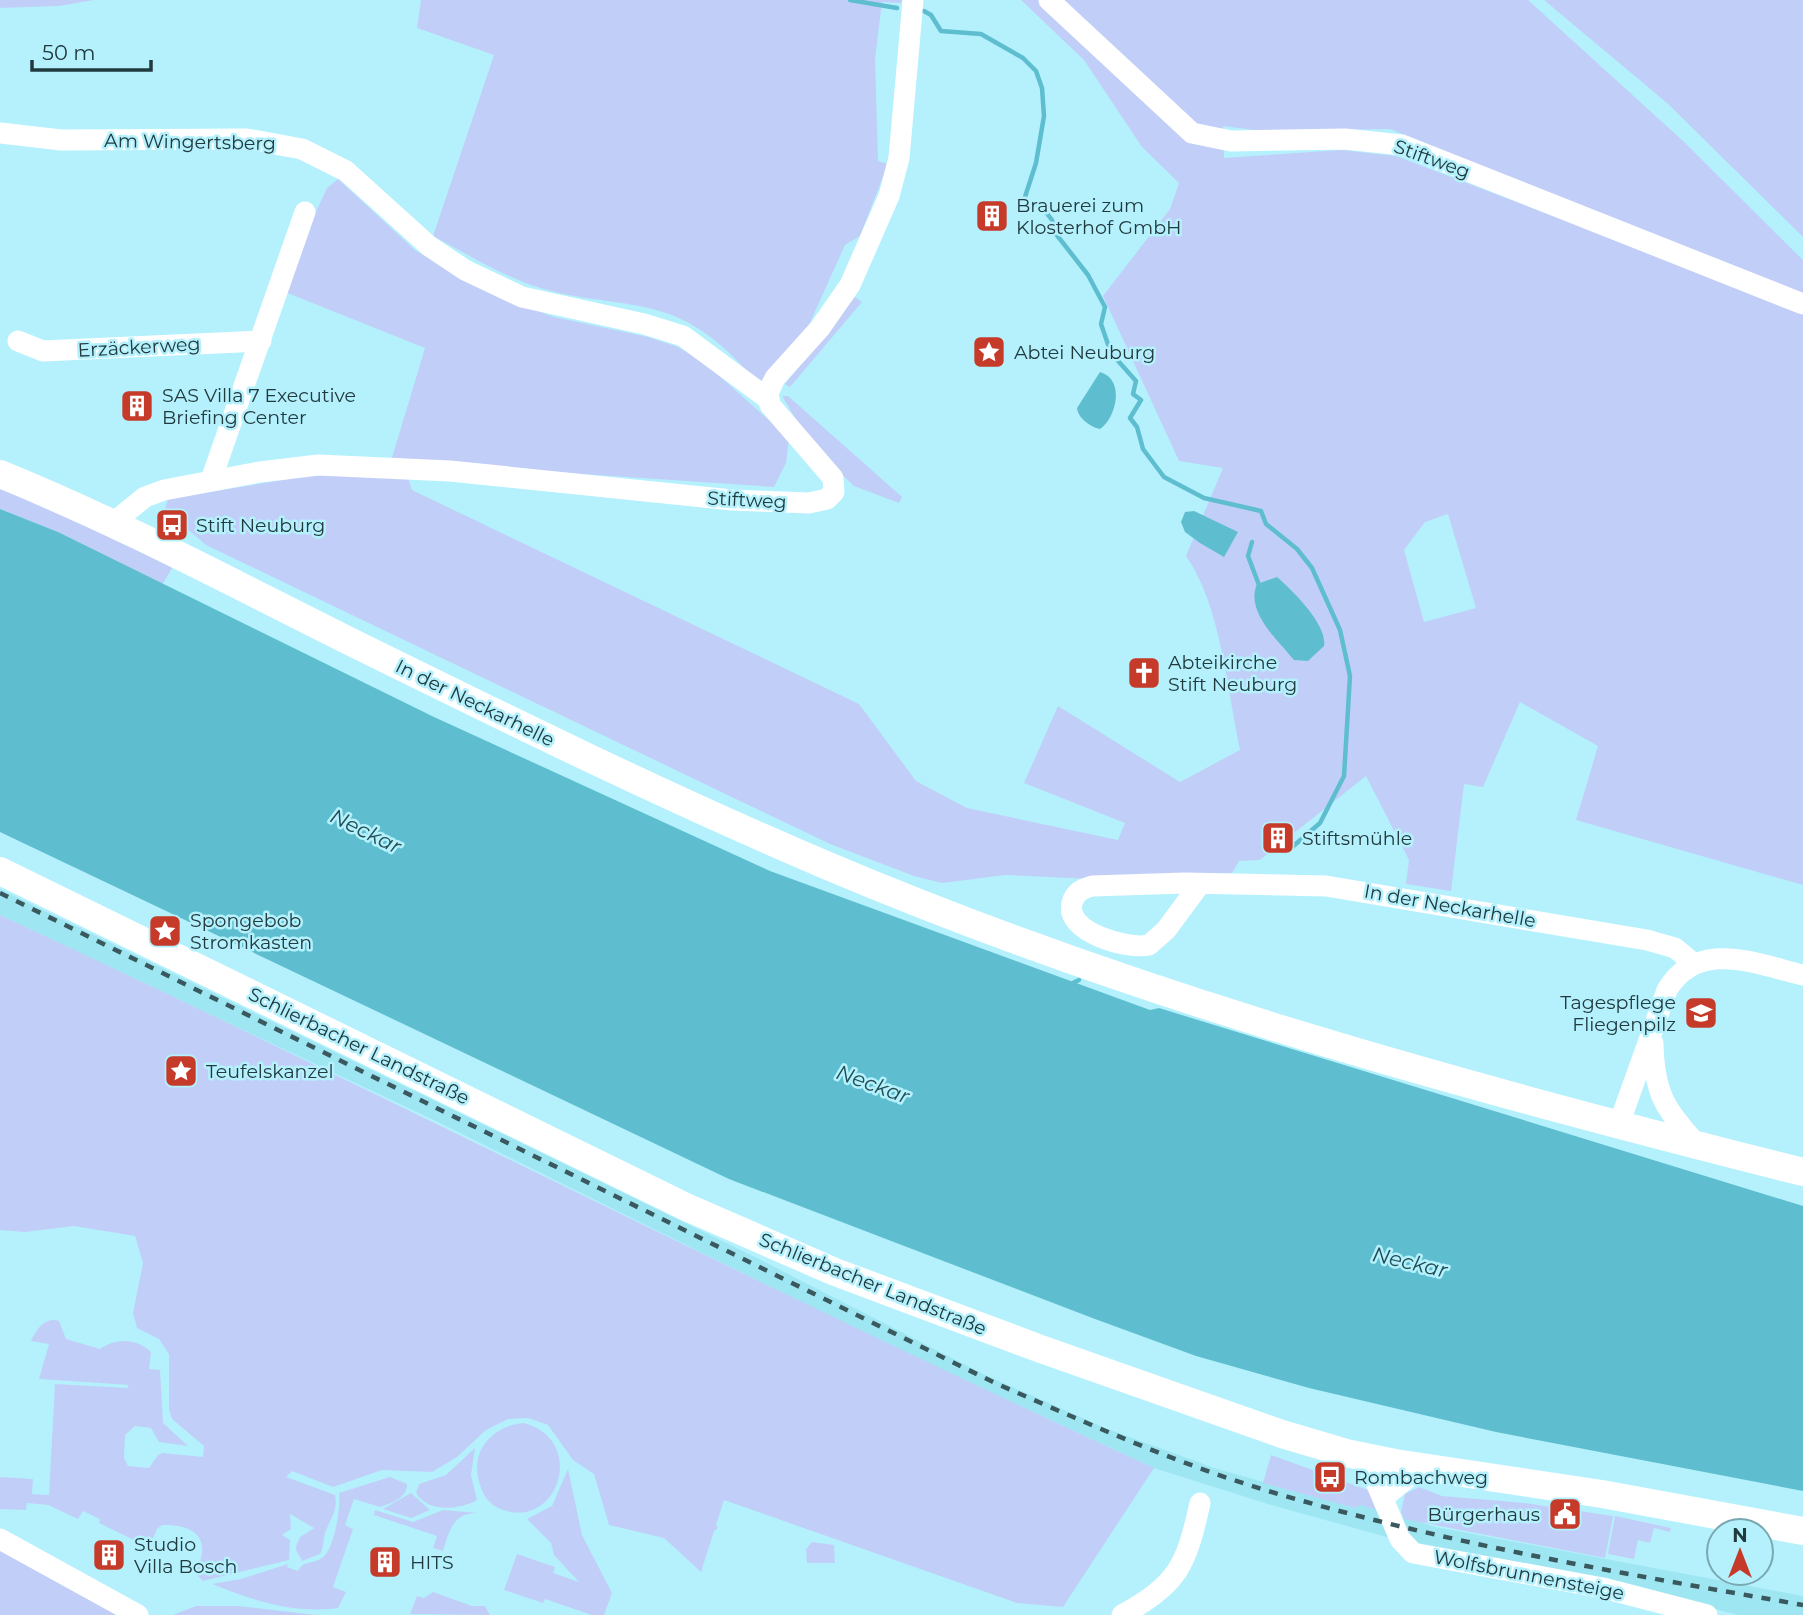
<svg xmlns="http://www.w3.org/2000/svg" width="1803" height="1615" viewBox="0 0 1803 1615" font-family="Montserrat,sans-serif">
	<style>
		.built { fill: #9fe6f3 }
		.green { fill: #c1cff8; fill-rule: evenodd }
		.water { fill: #5ebecf }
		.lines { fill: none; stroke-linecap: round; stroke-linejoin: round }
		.stream { stroke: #5ebecf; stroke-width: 4.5 }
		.minor { stroke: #fff; stroke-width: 21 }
		.major { stroke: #fff; stroke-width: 28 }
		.rail { stroke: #3a595e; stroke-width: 4.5; stroke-dasharray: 9 9; stroke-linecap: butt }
		.labels { text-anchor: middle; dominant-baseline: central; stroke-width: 5; stroke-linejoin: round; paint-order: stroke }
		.street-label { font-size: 19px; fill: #213a3e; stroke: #b4f1fd }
		.poi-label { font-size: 19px; fill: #213a3e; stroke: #b4f1fd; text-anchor: start }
		.water-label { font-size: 21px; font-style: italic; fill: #214d54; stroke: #b4f1fd }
	</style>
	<rect width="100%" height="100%" fill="#b4f1fd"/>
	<path class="built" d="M0 889 757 1258 983 1374 1105 1428 1214 1468 1355 1508 1361 1505 1436 1527 1803 1596V1615H1738L1656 1594 1394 1539 1271 1505 1154 1468 880 1341 442 1124 0 915Z"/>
	<g class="green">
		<path d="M0 0H94L59 6 0 8Z"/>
		<path d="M421 0H902L901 3 882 2 875 59 878 161 888 164 860 236 845 245 809 325 758 384C733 354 704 326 666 313 631 301 591 301 555 292 511 282 473 257 433 236L494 55 417 28Z"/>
		<path d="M1021 0H1528L1682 140 1803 260V296L1390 129 1262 131 1223 126 1224 158 1341 150 1396 156 1803 311V885L1576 820 1598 746 1520 702 1483 787 1464 784 1451 891 1406 884 1409 860 1366 776 1260 860 1239 861 1232 873 1092 879 1005 875 942 883 914 876 830 844 206 545 191 532 162 519 168 499 314 475 408 478 412 490 859 704 916 781 967 808 1118 840 1125 823 1024 783 1058 706 1180 782 1240 750C1227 689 1221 606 1186 556L1223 468 1179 461 1103 296 1170 209 1179 183 1142 147 1084 60ZM1448 514 1476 608 1424 622 1404 550 1425 522Z"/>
		<path d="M1544 0H1803V237L1667 103Z"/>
		<path d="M338 179 416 251 507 300 554 317 648 337 678 347 705 363 789 438 786 463 774 487 391 461 425 348 280 290 327 188Z"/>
		<path d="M855 297 862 302 790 387 785 384Z"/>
		<path d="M782 396H788L902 497 899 503 854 486 812 446Z"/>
		<path d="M0 488 174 565 162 585 58 532 0 509Z"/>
		<path d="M0 915C387 1095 766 1290 1154 1468L1063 1607 1017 1603 724 1500 716 1525 718 1528 714 1531 701 1572 664 1538 609 1525 594 1474 573 1460 548 1425 528 1418 508 1419 486 1430 457 1457 432 1472 382 1470 333 1487 292 1471 286 1477 335 1495C338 1512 331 1517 325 1533 323 1540 324 1547 320 1554L302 1561C298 1550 292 1553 300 1537L314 1528 290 1514 291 1529 282 1535 290 1540 289 1560 203 1581 195 1573C212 1541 198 1524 162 1525L157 1529 152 1540 140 1543 99 1523 100 1519 83 1511 78 1519 48 1505 27 1503 26 1510 0 1509V1477L33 1479 32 1494 49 1495 55 1384 127 1388 129 1385 39 1379 49 1344 31 1341C36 1330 45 1316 59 1321L66 1339 100 1349C116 1338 136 1338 151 1352L149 1369 160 1370 163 1423 188 1446 159 1442 151 1428 135 1426 125 1435 124 1458 128 1466 149 1468 158 1455 163 1453 203 1457 204 1446 172 1419 169 1410V1354L159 1339 137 1328 133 1313 143 1263 135 1236 74 1226 25 1232 0 1230Z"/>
		<path d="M524 1423C587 1440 559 1529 503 1510 488 1505 481 1493 478 1477 472 1447 496 1425 524 1423Z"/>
		<path d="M475 1448 471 1475 477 1500C459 1510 428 1513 416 1493L419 1484 446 1475Z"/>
		<path d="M1271 1455 1371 1491 1376 1510 1361 1505 1355 1508 1263 1483Z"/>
		<path d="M568 1469 582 1535 612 1593 604 1615H592L545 1599 543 1603 504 1590 517 1554 555 1567 553 1573 579 1582 554 1555 551 1543 527 1519 552 1506Z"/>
		<path d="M390 1477 407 1484C407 1498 392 1503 380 1507L354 1499 345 1525 353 1529 333 1587 346 1592 338 1608C293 1614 252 1600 212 1584L241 1579 288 1564 287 1567 298 1571C302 1561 313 1564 322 1558 334 1550 341 1508 339 1493Z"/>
		<path d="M1419 1487 1442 1496 1525 1503 1613 1516 1605 1558 1404 1519 1401 1512 1405 1494Z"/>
		<path d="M411 1493 430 1510 411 1518 383 1509Z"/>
		<path d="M375 1510 413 1522 443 1510 478 1513C453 1512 449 1532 443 1551L433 1548 437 1536 374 1515Z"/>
		<path d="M1615 1516 1671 1528 1670 1532 1654 1528 1650 1543 1638 1540 1634 1559 1608 1554Z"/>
		<path d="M812 1542 834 1545 835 1563H807L806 1549Z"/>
		<path d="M0 1548 122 1615H0Z"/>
		<path d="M433 1592 472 1606H485L490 1615 410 1614 417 1596 424 1598Z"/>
		<path d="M196 1606H238L316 1615H158H173Z"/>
	</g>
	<g class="water">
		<path d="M1100 372C1125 379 1117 417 1100 429 1090 427 1078 418 1077 408Z"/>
		<path d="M0 509 58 532 434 717 770 871 1150 1010 1159 1008 1803 1206V1491L1496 1432 1309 1388 1196 1356 1095 1319 729 1179 0 832Z"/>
		<path d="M1194 511 1238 532 1224 557 1200 543 1185 532 1181 522 1185 512Z"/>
		<path d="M1277 577C1292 590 1328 625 1324 646L1308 661 1294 660C1278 640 1245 612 1257 584Z"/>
	</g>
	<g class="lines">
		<g class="stream">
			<path d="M850 0 897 8"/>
			<path d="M924 11 931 15 941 31 981 34 1023 58 1036 71 1042 88 1044 116 1036 163 1024 200 1042 207 1052 220 1056 234 1088 275 1105 307 1101 324 1111 353 1136 381 1133 394 1141 400 1130 418 1137 427 1143 449 1164 477 1204 498 1261 511 1266 524 1297 549 1312 568 1340 630 1350 676 1344 776 1320 823 1290 849"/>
			<path d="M1252 542 1248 556 1259 585"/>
			<path d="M1073 983 1079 980"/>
		</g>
		<g class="minor">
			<path d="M1049 0 1192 133 1231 141 1345 139 1402 145 1803 304"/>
			<path d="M0 133 61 140 247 139 302 149 346 171 429 246 465 270 522 297 644 324 683 336 767 398"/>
			<path d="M18 341 43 351 261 341"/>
			<path d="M211 480 305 212"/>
			<path d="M114 522 145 497 164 490 260 472 318 465 450 471 732 500 809 503 827 499 834 492 833 478 770 405 768 393 775 378 820 328 850 285 889 196 899 158 913 0"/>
			<path d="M1200 884 1166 930 1149 945C1128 950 1064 932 1072 903 1075 892 1082 889 1092 886L1185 883 1326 886 1647 940 1675 948 1693 963"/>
			<path d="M1653 1043C1654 1095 1665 1108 1698 1146"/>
			<path d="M1619 1124 1667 990C1698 938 1756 964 1803 975"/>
			<path d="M1373 1459 1371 1471 1400 1539 1413 1553 1603 1588 1707 1615"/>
			<path d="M1384 1497 1421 1467"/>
			<path d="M0 1539 138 1615"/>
			<path d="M1122 1615C1179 1583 1186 1566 1200 1503"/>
		</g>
		<g class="major">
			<path d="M0 474C118 522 229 581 343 638 503 717 663 796 828 866 1142 999 1473 1089 1803 1172"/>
			<path d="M0 871 686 1207 835 1272 1038 1348 1282 1434 1346 1453 1395 1463 1602 1494 1803 1531"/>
		</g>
		<path class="rail" d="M0 893 995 1383C1087 1423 1179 1465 1275 1493 1448 1544 1626 1574 1803 1605"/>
	</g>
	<defs>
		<symbol id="building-square" viewBox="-11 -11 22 22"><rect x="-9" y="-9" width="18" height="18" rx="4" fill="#c63a29" stroke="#b4f1fd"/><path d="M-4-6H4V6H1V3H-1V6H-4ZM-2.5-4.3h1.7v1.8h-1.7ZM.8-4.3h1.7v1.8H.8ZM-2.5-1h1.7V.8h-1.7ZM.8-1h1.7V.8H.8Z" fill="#fff"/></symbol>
		<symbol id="sight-square" viewBox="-11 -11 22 22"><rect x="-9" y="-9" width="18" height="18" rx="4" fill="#c63a29" stroke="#b4f1fd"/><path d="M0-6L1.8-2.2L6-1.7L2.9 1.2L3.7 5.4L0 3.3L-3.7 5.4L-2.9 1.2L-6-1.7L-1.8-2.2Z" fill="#fff"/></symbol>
		<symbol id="bus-square" viewBox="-11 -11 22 22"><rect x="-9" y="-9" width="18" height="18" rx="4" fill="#c63a29" stroke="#b4f1fd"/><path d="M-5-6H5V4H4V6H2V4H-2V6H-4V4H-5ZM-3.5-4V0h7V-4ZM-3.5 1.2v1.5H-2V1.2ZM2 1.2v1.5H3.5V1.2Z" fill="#fff"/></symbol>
		<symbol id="church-square" viewBox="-11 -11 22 22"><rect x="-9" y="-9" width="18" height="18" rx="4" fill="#c63a29" stroke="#b4f1fd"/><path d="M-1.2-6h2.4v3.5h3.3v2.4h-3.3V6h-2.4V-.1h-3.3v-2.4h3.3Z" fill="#fff"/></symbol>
		<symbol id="school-square" viewBox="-11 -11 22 22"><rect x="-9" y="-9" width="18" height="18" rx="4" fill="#c63a29" stroke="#b4f1fd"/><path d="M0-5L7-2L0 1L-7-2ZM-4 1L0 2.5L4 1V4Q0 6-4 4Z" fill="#fff"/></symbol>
		<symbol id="civic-square" viewBox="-11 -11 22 22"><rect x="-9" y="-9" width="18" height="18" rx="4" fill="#c63a29" stroke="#b4f1fd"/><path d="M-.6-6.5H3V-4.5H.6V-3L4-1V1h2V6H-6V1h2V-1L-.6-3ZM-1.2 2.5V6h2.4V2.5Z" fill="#fff"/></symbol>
	</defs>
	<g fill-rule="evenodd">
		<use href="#building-square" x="973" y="197" width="38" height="38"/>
		<use href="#sight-square" x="970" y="333" width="38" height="38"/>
		<use href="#building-square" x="118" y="387" width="38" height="38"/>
		<use href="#bus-square" x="153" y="506" width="38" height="38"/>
		<use href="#church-square" x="1125" y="654" width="38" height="38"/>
		<use href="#building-square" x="1259" y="819" width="38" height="38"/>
		<use href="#sight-square" x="146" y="912" width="38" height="38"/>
		<use href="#school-square" x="1682" y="994" width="38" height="38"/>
		<use href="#sight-square" x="162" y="1052" width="38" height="38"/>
		<use href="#bus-square" x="1311" y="1458" width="38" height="38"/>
		<use href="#civic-square" x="1546" y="1495" width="38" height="38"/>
		<use href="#building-square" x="90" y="1536" width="38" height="38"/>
		<use href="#building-square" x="366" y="1543" width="38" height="38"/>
	</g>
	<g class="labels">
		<g class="street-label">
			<text transform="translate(190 142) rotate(1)">Am Wingertsberg</text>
			<text transform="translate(1432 159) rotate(20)">Stiftweg</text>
			<text transform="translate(139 347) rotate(-3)">Erzäckerweg</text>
			<text transform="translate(747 500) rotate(3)">Stiftweg</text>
			<text transform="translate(475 703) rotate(26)">In der Neckarhelle</text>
			<text transform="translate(1450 906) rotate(10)">In der Neckarhelle</text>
			<text transform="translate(359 1046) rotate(26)">Schlierbacher Landstraße</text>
			<text transform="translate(873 1284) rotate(22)">Schlierbacher Landstraße</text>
			<text transform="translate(1529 1575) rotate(11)">Wolfsbrunnensteige</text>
		</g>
		<g class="poi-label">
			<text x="1016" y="205">Brauerei zum<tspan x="1016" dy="22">Klosterhof GmbH</tspan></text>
			<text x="1014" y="352">Abtei Neuburg</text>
			<text x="162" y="395">SAS Villa 7 Executive<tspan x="162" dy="22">Briefing Center</tspan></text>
			<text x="196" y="525">Stift Neuburg</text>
			<text x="1168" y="662">Abteikirche<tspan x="1168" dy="22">Stift Neuburg</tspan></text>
			<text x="1302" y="838">Stiftsmühle</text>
			<text x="190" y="920">Spongebob<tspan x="190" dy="22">Stromkasten</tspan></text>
			<text x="1676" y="1002" text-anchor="end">Tagespflege<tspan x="1676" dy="22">Fliegenpilz</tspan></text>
			<text x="206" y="1071">Teufelskanzel</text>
			<text x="1354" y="1477">Rombachweg</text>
			<text x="1540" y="1514" text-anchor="end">Bürgerhaus</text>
			<text x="134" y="1544">Studio<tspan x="134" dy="22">Villa Bosch</tspan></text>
			<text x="410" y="1562">HITS</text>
		</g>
		<g class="water-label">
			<text transform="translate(366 831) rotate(26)">Neckar</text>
			<text transform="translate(873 1084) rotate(20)">Neckar</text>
			<text transform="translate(1410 1262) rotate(13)">Neckar</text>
		</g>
	</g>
	<g transform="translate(1740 1552)"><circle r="33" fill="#b4f1fd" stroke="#79a8b1" stroke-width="2"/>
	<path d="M0-5L12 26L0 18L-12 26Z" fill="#c63a29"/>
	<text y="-10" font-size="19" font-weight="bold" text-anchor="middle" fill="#213a3e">N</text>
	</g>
	<path d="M32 60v10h119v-10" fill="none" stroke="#213a3e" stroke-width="3.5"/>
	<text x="42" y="60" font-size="21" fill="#213a3e" stroke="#b4f1fd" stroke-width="5" paint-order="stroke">50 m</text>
</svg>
